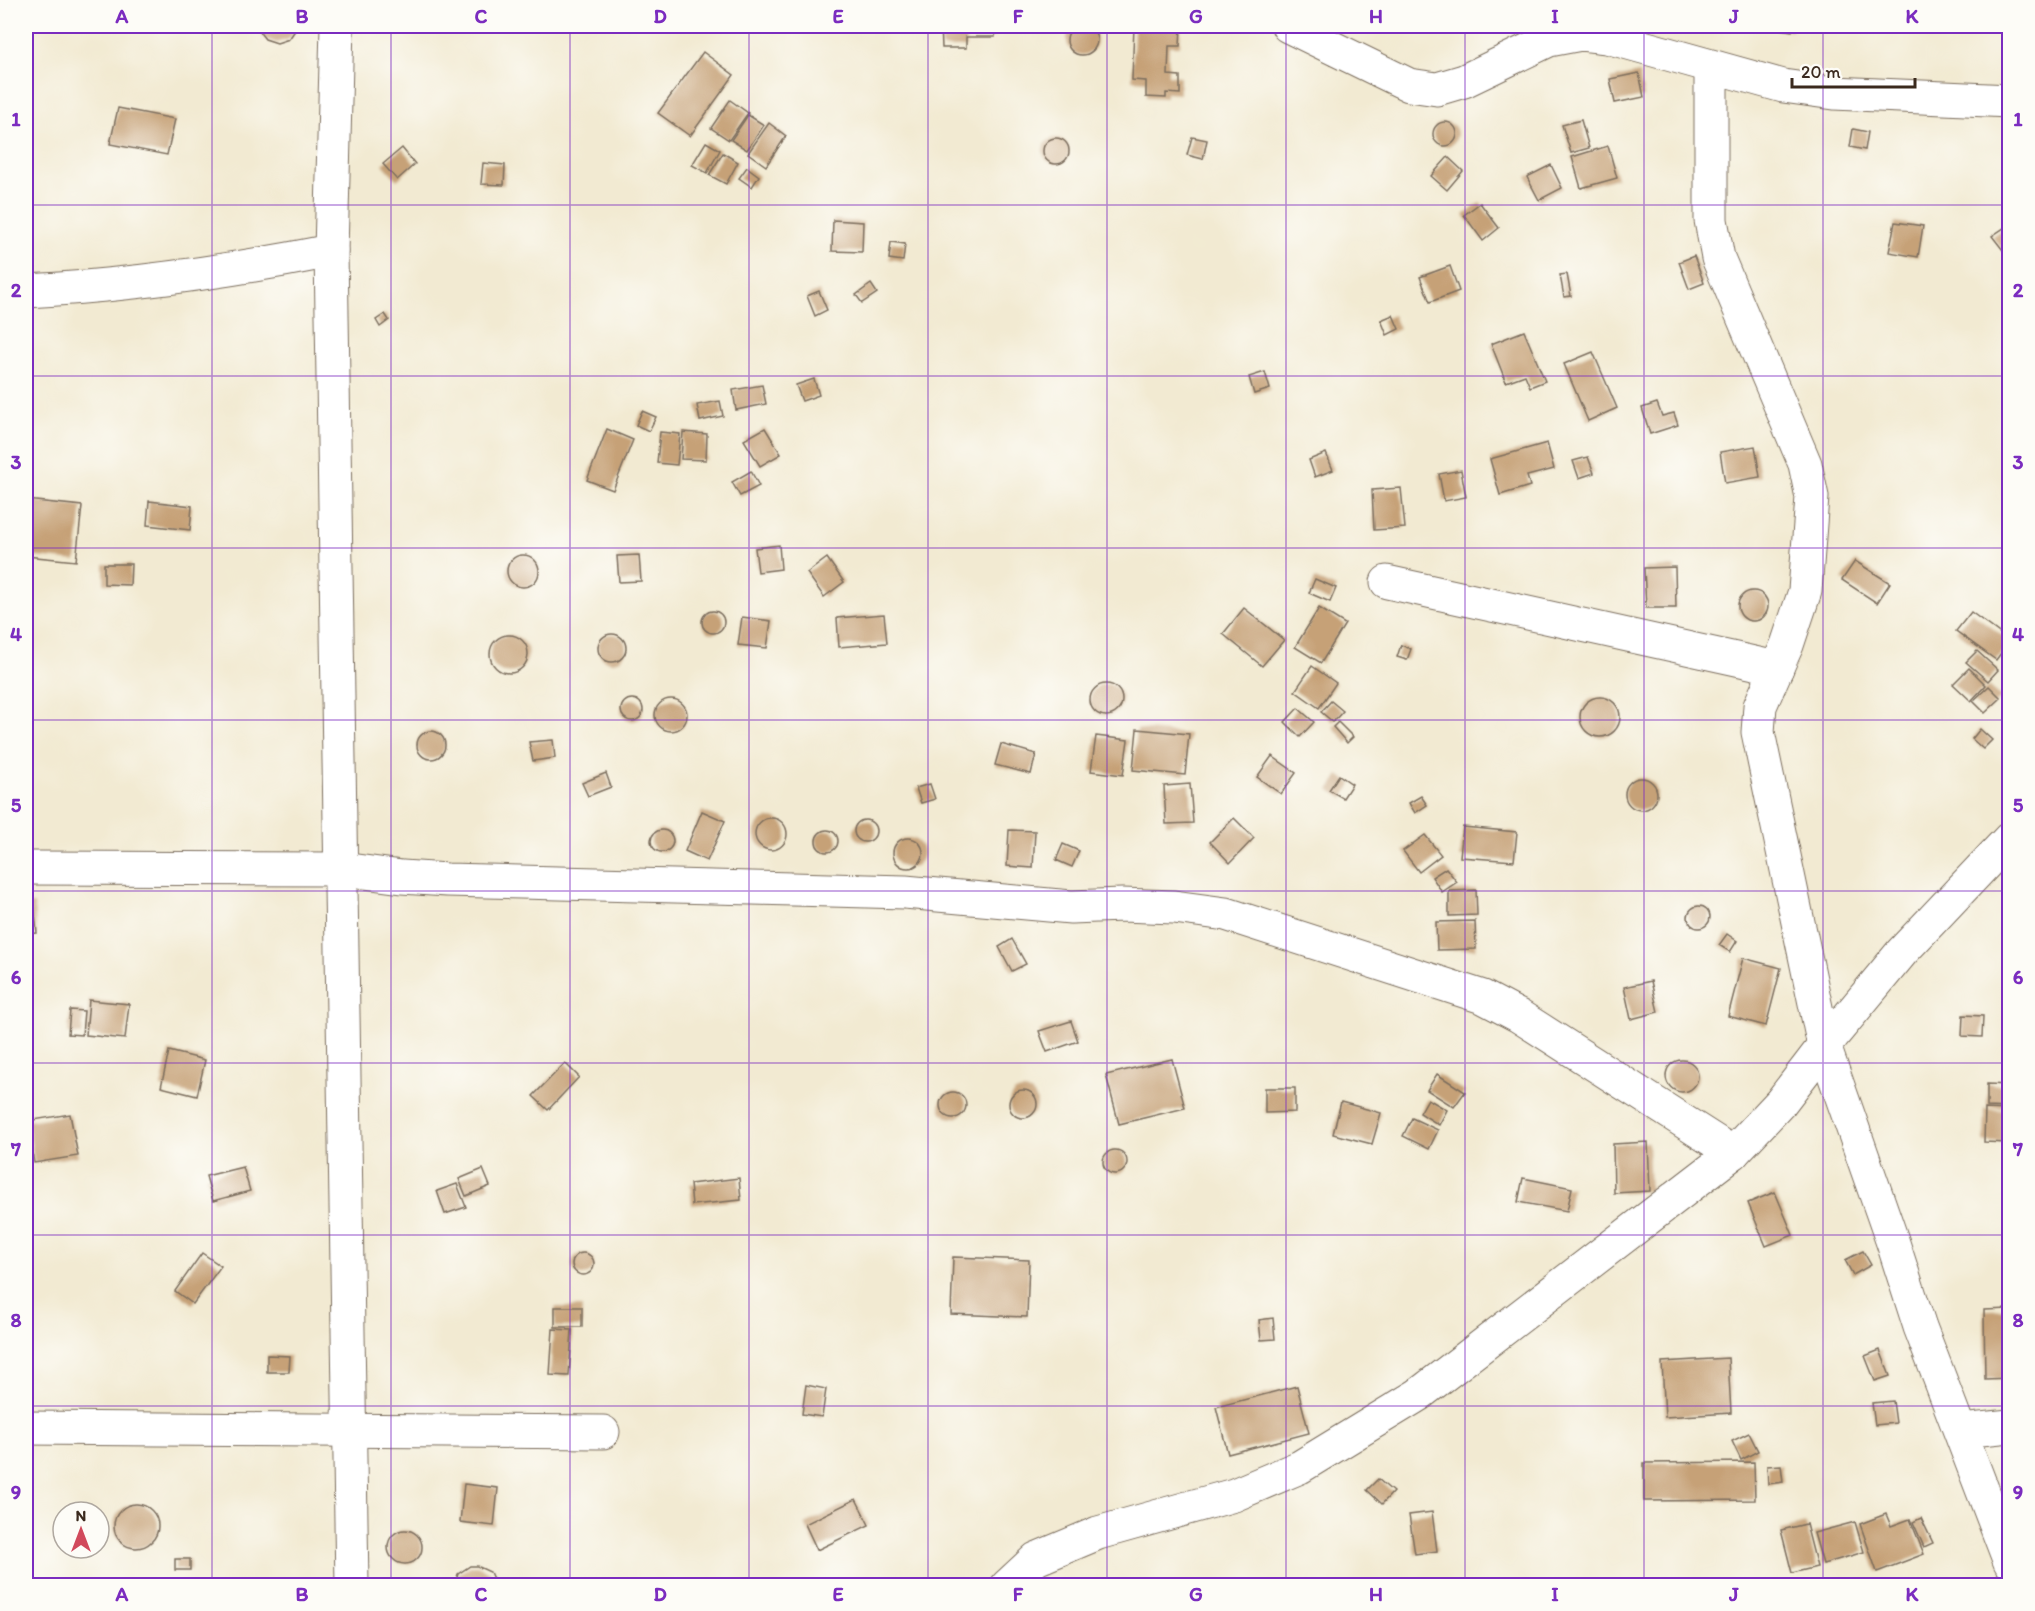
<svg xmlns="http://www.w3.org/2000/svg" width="2035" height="1611" viewBox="0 0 2035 1611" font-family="Itim,sans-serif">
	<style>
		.building { fill: #c6a177 }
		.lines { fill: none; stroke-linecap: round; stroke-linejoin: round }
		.street-casing { stroke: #7b6d5d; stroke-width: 35 }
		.street { stroke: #fff; stroke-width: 33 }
		.grid { fill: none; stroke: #7b2cbf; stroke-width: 1.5; stroke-opacity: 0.55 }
		.neatline { fill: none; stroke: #7b2cbf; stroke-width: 2 }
		.grid-label { font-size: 20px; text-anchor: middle; font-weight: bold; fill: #7b2cbf }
	</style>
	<rect width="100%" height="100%" fill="#fdfcf7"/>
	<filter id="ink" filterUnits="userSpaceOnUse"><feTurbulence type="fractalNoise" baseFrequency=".0167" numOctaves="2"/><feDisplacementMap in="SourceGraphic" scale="12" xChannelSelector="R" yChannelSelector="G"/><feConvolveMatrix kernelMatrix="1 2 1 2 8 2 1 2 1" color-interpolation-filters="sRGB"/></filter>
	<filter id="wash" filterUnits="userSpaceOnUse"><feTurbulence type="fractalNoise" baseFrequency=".008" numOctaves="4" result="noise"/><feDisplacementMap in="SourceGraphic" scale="24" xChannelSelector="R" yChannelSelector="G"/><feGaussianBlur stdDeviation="1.35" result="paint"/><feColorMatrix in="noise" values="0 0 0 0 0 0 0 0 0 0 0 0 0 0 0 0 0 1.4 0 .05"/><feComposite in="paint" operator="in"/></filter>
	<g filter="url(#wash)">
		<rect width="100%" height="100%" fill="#f2ead2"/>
		<g id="blocks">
			<g class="building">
				<circle cx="1082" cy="40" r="15"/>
				<path d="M259 26H296V29L289 39 277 43 265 39 261 34Z"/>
				<path d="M941 26H995V37H966V48H942Z"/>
				<path d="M1134 26 1181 27 1180 46H1169L1168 75 1180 76V94L1166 93V98L1146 97V81L1132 80Z"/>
				<path d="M1757 26H1793L1792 31Z"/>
				<path d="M703 52 734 75 690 136 658 113Z"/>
				<path d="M1639 73 1644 97 1615 103 1610 79Z"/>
				<path d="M730 100 748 113 729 140 711 128Z"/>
				<path d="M118 108 175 119 167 155 110 144Z"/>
				<path d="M748 115 764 125 747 150 731 140Z"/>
				<path d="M1581 120 1589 148 1571 153 1562 125Z"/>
				<circle cx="1445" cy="134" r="12"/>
				<path d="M769 123 786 136 766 166 748 153Z"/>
				<path d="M1853 129 1868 132 1865 150 1850 147Z"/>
				<path d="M1192 137 1207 140 1203 159 1187 155Z"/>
				<circle cx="1056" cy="151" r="13"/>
				<path d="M706 142 720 150 707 173 692 165Z"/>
				<path d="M1608 146 1617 178 1581 188 1572 157Z"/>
				<path d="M402 148 415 164 397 180 383 164Z"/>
				<path d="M723 153 738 162 726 184 709 175Z"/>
				<path d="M1448 157 1463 171 1447 190 1431 176Z"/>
				<path d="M483 163 505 165 504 185 481 184Z"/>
				<path d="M1551 165 1562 188 1539 200 1527 177Z"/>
				<path d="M747 167 759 176 752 187 739 178Z"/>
				<path d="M1480 203 1499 228 1483 241 1464 215Z"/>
				<path d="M833 220 863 222 862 252 832 251Z"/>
				<path d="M1895 222 1923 226 1918 257 1889 252Z"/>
				<path d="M2010 224V251L2006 254 1992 236Z"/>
				<path d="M891 242 905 244 903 261 889 259Z"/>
				<path d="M1694 256 1704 283 1689 289 1679 262Z"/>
				<path d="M1450 266 1459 291 1430 302 1420 277Z"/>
				<path d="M1567 274 1571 296 1564 297 1560 275Z"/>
				<path d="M871 284 877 293 862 303 856 295Z"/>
				<path d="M819 291 827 310 815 316 807 296Z"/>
				<path d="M385 314 389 320 380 327 376 320Z"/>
				<path d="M1393 315 1399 329 1387 335 1381 320Z"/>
				<path d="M1524 331 1545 381 1530 387 1525 375 1506 382 1491 344Z"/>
				<path d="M1593 352 1617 408 1588 421 1564 364Z"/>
				<path d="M1265 372 1270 389 1254 394 1249 377Z"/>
				<path d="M814 379 819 395 802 401 796 385Z"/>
				<path d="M762 385 766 404 736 410 733 390Z"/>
				<path d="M720 401 723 416 700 421 697 405Z"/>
				<path d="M1657 403 1662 416 1674 413 1678 425 1650 434 1642 408Z"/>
				<path d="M642 411 656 417 649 431 636 425Z"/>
				<path d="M765 428 781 454 760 466 744 440Z"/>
				<path d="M607 429 633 440 613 490 587 480Z"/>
				<path d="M660 432 680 434 677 465 657 463Z"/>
				<path d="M683 432 707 434 706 460 681 459Z"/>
				<path d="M1547 443 1554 469 1527 476 1530 486 1500 495 1490 459Z"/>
				<path d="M1755 446 1760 477 1725 483 1720 452Z"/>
				<path d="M1326 453 1333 470 1315 477 1309 460Z"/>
				<path d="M1588 457 1594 473 1579 478 1573 461Z"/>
				<path d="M1461 470 1466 497 1444 501 1439 474Z"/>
				<path d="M751 471 759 486 740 496 732 482Z"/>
				<path d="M1401 488 1405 528 1374 530 1372 490Z"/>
				<path d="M26 500 82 506 76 561 26 556Z"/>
				<path d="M149 501 192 506 190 530 147 525Z"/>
				<path d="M779 545 781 569 758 572 755 548Z"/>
				<circle cx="523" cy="571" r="16"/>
				<path d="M639 555 641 581 619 582 617 556Z"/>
				<path d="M827 558 844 582 824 597 807 573Z"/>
				<path d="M1855 561 1890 583 1877 603 1842 580Z"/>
				<path d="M104 564H131L130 585 104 584Z"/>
				<path d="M1675 567 1676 608H1646L1644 568Z"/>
				<path d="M1315 579 1336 588 1330 602 1309 593Z"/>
				<circle cx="1753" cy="606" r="15"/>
				<path d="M1244 608 1284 640 1262 666 1223 634Z"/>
				<path d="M1319 608 1345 624 1321 663 1295 647Z"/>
				<circle cx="713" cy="622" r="11"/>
				<path d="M1971 612 2010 641 1996 660 1956 631Z"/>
				<path d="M884 614 887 643 839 647 837 618Z"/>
				<path d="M742 617 771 621 767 648 738 645Z"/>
				<circle cx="612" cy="648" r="14"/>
				<circle cx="509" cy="654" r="19"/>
				<path d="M1401 645 1411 649 1407 660 1397 657Z"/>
				<path d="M1977 651 1998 670 1988 681 1966 662Z"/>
				<path d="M1312 666 1336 683 1319 708 1295 691Z"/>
				<path d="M1969 668 1986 685 1971 701 1953 684Z"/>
				<circle cx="1106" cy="700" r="16"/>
				<path d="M1989 686 2001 698 1985 713 1973 701Z"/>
				<circle cx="1600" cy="717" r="20"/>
				<circle cx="671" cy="715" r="16"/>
				<circle cx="632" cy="710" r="11"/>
				<path d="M1331 701 1343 711 1333 722 1321 712Z"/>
				<path d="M1298 708 1314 722 1300 737 1285 722Z"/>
				<path d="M1338 722 1353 737 1347 743 1333 727Z"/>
				<path d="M1137 729 1189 734 1185 775 1133 770Z"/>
				<path d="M1980 729 1992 740 1983 749 1972 739Z"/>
				<circle cx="431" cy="745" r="14"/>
				<path d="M1096 736 1128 740 1123 775 1091 771Z"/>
				<path d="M553 740 555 758 533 761 529 742Z"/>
				<path d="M1001 744 1036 754 1031 774 995 765Z"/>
				<path d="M1272 756 1296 773 1281 794 1257 777Z"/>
				<path d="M606 773 611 787 588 796 582 783Z"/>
				<path d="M1339 775 1352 784 1343 798 1329 790Z"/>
				<circle cx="1641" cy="794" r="16"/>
				<path d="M930 784 935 799 921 803 916 788Z"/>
				<path d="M1190 784 1193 823 1166 824 1164 786Z"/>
				<path d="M1421 796 1427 805 1415 813 1409 803Z"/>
				<path d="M702 811 725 821 707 861 685 851Z"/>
				<path d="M1234 818 1254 838 1230 863 1210 842Z"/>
				<circle cx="771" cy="834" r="16"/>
				<circle cx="865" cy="831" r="11"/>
				<path d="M1463 827 1517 832 1514 861 1460 857Z"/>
				<path d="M1009 830 1035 831 1033 868 1007 866Z"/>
				<circle cx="662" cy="841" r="11"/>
				<circle cx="827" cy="841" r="11"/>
				<path d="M1425 835 1441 855 1419 872 1403 851Z"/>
				<circle cx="908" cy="853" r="15"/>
				<path d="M1063 844 1079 851 1072 867 1056 860Z"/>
				<path d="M1446 868 1457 882 1442 892 1432 877Z"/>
				<path d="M1476 890 1477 915 1449 916V891Z"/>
				<path d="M34 904 37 933 26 934V905Z"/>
				<circle cx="1699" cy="917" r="11"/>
				<path d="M1475 921 1476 949 1437 950 1436 922Z"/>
				<path d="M1727 934 1737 941 1730 952 1719 945Z"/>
				<path d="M1012 939 1026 964 1012 971 999 947Z"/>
				<path d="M1743 958 1781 968 1766 1026 1728 1016Z"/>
				<path d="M1651 981 1658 1012 1631 1019 1624 987Z"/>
				<path d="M89 1000 129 1004 125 1039 86 1035Z"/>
				<path d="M70 1010 84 1011 82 1035 68 1034Z"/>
				<path d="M1963 1015 1983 1016 1982 1037 1962 1036Z"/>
				<path d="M1071 1021 1078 1041 1047 1052 1039 1031Z"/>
				<path d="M169 1051 205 1060 197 1096 161 1087Z"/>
				<path d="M1172 1059 1185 1108 1119 1124 1106 1075Z"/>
				<circle cx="1682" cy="1076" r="16"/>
				<path d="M565 1063 579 1077 548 1110 533 1096Z"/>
				<path d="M1437 1074 1465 1092 1454 1107 1427 1090Z"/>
				<path d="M1987 1084 2010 1085V1108L1987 1107Z"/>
				<path d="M1265 1088H1295V1112L1265 1113Z"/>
				<circle cx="1023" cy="1104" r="14"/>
				<circle cx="953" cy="1105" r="13"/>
				<path d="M1428 1099 1447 1110 1439 1125 1420 1113Z"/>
				<path d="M1341 1102 1381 1113 1372 1144 1333 1134Z"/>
				<path d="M1985 1109 2010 1110V1143L1984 1142Z"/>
				<path d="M70 1114 78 1156 34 1163 27 1121Z"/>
				<path d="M1412 1118 1438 1130 1429 1149 1403 1136Z"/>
				<path d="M1648 1142 1650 1191 1614 1193 1613 1144Z"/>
				<circle cx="1115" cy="1162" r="12"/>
				<path d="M243 1167 250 1191 213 1201 206 1176Z"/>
				<path d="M483 1169 490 1186 466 1196 459 1179Z"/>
				<path d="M739 1178 741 1200 692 1205 690 1184Z"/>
				<path d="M1523 1178 1572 1188 1567 1211 1518 1202Z"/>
				<path d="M457 1184 466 1207 445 1214 437 1191Z"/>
				<path d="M1775 1192 1793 1235 1766 1246 1748 1203Z"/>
				<path d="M1863 1251 1871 1265 1853 1275 1845 1260Z"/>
				<path d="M202 1253 221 1266 193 1304 175 1291Z"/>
				<circle cx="583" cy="1264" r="11"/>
				<path d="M953 1257 1029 1260 1027 1317 951 1314Z"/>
				<rect x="555" y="1307" width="27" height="20"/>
				<path d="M2010 1309V1378L1985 1379 1984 1310Z"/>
				<path d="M1273 1318 1275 1339 1261 1340 1259 1320Z"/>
				<path d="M553 1329 572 1330 569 1376 550 1375Z"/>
				<path d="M1880 1350 1890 1376 1875 1381 1865 1356Z"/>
				<path d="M267 1355 290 1356 289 1372H267Z"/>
				<path d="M1728 1358 1731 1413 1665 1417 1662 1362Z"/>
				<path d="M806 1385 826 1389 822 1417 802 1414Z"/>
				<path d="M1297 1386 1309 1433 1228 1454 1216 1407Z"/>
				<path d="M1893 1401 1896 1423 1875 1425 1872 1403Z"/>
				<path d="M1749 1433 1758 1451 1741 1460 1732 1441Z"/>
				<path d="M1754 1462 1755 1500 1644 1501V1463Z"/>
				<path d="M1781 1465 1783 1482 1768 1484 1767 1466Z"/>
				<path d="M1378 1479 1393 1492 1382 1504 1367 1490Z"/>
				<path d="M464 1484 498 1488 494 1526 460 1522Z"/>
				<path d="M856 1499 869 1525 817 1550 805 1524Z"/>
				<circle cx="136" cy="1526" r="22"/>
				<path d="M1432 1512 1437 1551 1415 1554 1409 1515Z"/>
				<path d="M1886 1514 1891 1526 1910 1519 1924 1554 1877 1572 1860 1524Z"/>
				<path d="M1921 1518 1933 1543 1924 1547 1913 1522Z"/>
				<path d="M1855 1522 1864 1552 1823 1564 1814 1533Z"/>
				<path d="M1806 1524 1817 1567 1792 1573 1781 1530Z"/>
				<circle cx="405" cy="1547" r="17"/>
				<rect x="175" y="1559" width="15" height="11"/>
				<path d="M470 1566H477L490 1572 496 1586H454L458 1574Z"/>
			</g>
		</g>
	</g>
	<g filter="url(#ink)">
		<use href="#blocks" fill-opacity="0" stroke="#7b6d5d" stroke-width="1.5"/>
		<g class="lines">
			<defs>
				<g id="street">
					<path d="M1288 26 1409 85 1437 89 1464 81 1549 40 1581 34 1607 37 1783 86 1834 93 2010 101"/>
					<path d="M1711 67V220L1718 258 1805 464 1812 497 1805 591 1787 645 1760 706 1758 732 1824 1046 1893 1243 1920 1327 2010 1562"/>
					<path d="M331 251 352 1586"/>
					<path d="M26 291C128 286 230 271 331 251L337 26"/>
					<path d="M1387 582 1777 668"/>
					<path d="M26 868 342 869 402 877 447 880 905 892 1071 907 1122 905 1174 907 1226 914 1483 997 1519 1016 1733 1153"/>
					<path d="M26 1428 603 1432"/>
					<path d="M1961 1431 2010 1426"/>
					<path d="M1007 1586 1036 1559 1098 1533 1234 1495 1300 1467 1418 1395 1733 1153 1781 1102 1824 1046 1902 952 2010 838"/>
				</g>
			</defs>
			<use href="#street" class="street-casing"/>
			<use href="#street" class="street"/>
		</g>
	</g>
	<path class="grid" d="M212 26V1586M391 26V1586M570 26V1586M749 26V1586M928 26V1586M1107 26V1586M1286 26V1586M1465 26V1586M1644 26V1586M1823 26V1586M26 205H2010M26 376H2010M26 548H2010M26 720H2010M26 891H2010M26 1063H2010M26 1235H2010M26 1406H2010"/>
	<rect width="2035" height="1611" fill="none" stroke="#fdfcf7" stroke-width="66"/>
	<g transform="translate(81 1530)"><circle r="28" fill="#fdfcf7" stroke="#afa8a0" stroke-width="1.5"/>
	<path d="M0-4.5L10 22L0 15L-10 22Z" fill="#d1495b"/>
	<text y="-9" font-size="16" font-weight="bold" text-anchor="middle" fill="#3b2a1e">N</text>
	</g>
	<path d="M1792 78v9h123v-9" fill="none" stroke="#3b2a1e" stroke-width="3"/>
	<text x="1801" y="78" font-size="18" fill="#3b2a1e" stroke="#fdfcf7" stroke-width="4.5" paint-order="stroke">20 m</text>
	<rect x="33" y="33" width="1969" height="1545" class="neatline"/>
	<g class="grid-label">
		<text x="122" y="23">A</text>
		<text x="302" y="23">B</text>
		<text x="481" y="23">C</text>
		<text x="660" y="23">D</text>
		<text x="838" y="23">E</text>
		<text x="1018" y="23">F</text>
		<text x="1196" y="23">G</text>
		<text x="1376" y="23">H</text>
		<text x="1555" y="23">I</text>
		<text x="1734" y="23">J</text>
		<text x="1912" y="23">K</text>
		<text x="16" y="126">1</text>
		<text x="2018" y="126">1</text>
		<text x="16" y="297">2</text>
		<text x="2018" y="297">2</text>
		<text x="16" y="469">3</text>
		<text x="2018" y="469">3</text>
		<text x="16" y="641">4</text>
		<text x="2018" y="641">4</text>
		<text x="16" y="812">5</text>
		<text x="2018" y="812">5</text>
		<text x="16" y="984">6</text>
		<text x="2018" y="984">6</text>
		<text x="16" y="1156">7</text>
		<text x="2018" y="1156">7</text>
		<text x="16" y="1327">8</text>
		<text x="2018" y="1327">8</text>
		<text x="16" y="1499">9</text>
		<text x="2018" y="1499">9</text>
		<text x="122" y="1601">A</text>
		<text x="302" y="1601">B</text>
		<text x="481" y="1601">C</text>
		<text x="660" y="1601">D</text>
		<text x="838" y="1601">E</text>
		<text x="1018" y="1601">F</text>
		<text x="1196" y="1601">G</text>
		<text x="1376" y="1601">H</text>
		<text x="1555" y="1601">I</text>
		<text x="1734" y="1601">J</text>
		<text x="1912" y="1601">K</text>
	</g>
</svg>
